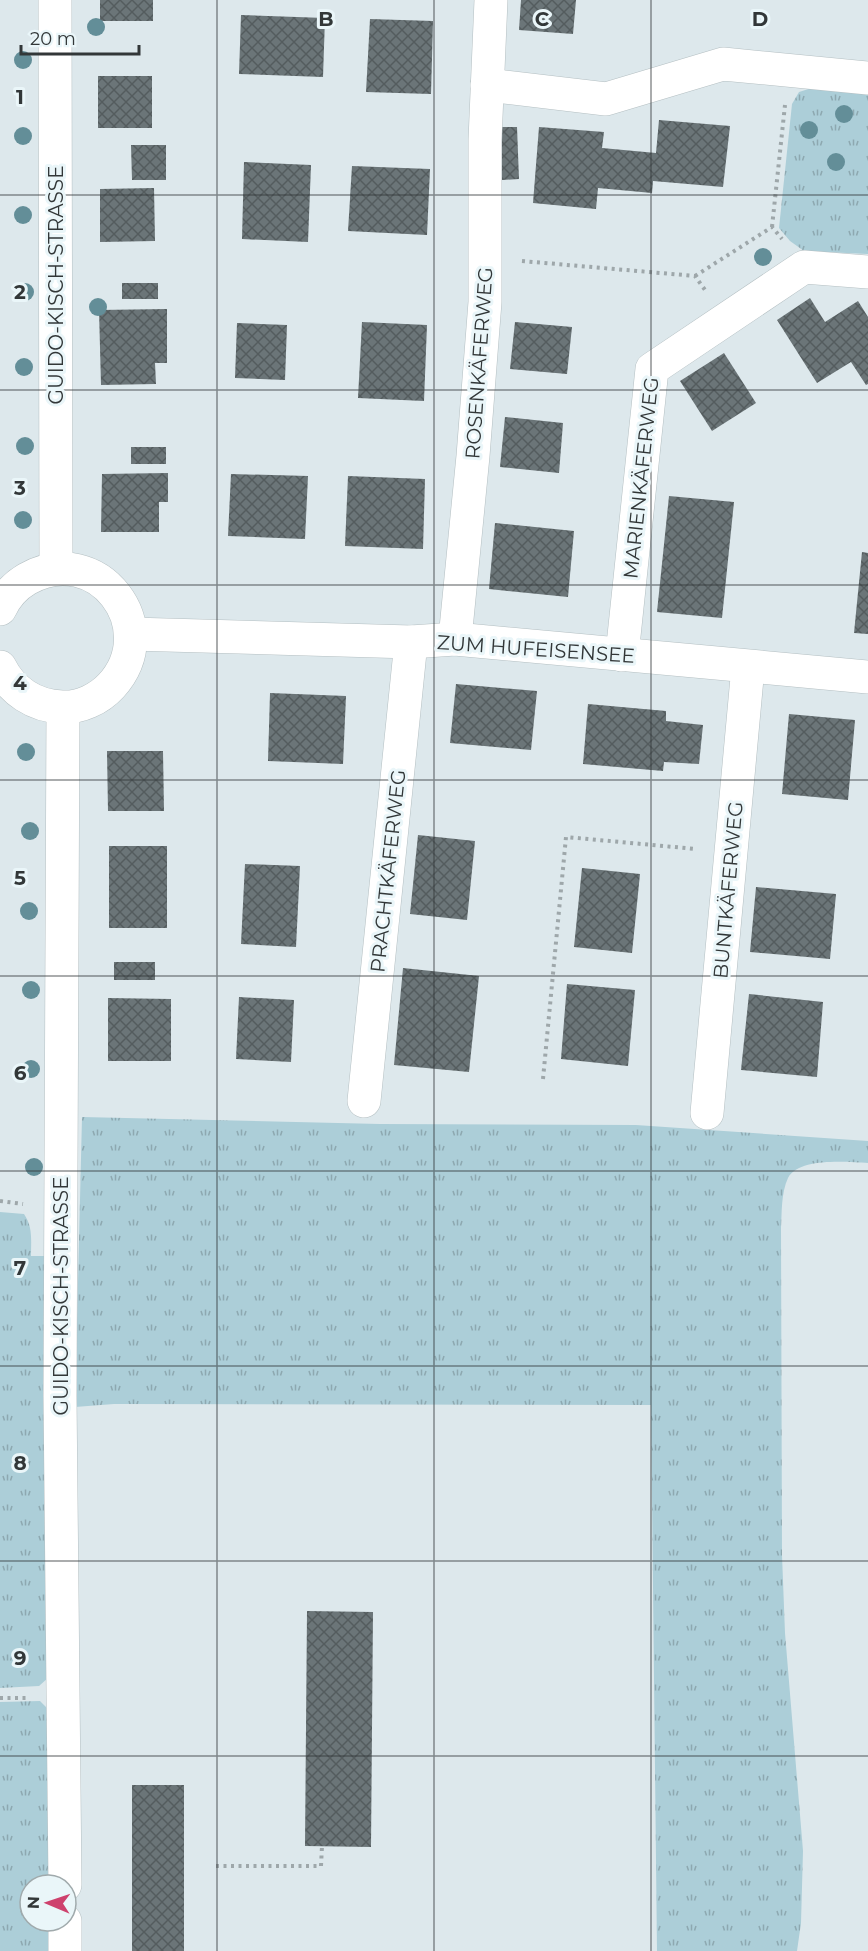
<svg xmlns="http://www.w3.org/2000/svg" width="868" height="1951" viewBox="0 0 868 1951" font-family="Montserrat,sans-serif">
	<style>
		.grass { fill: url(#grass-tufts) }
		.building { fill: url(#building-cross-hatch) }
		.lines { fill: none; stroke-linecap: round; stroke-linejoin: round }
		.street-casing { stroke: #b4bfc2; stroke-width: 34 }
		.path { stroke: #9ea7aa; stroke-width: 4; stroke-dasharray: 3 4.5; stroke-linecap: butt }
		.street { stroke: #fff; stroke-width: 33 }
		.tree { fill: #638e98 }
		.grid { fill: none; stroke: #323738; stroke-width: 1.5; stroke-opacity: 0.55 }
		.labels { text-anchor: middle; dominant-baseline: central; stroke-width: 6; stroke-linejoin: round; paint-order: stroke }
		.street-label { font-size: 20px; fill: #323738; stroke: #eaf6f9 }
		.grid-label { font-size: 20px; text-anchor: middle; font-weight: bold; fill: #323738; stroke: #eaf6f9; stroke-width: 6; stroke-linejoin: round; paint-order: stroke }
	</style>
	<defs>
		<pattern id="grass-tufts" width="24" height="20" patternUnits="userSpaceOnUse" patternTransform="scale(1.5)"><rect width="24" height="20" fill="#acced8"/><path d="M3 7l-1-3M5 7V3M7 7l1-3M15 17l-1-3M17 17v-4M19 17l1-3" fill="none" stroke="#8da8b0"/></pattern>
		<pattern id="building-cross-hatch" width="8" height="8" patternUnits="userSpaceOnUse" patternTransform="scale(1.5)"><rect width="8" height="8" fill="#6b7578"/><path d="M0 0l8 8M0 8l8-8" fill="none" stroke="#545c5e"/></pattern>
	</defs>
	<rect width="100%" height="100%" fill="#dde8ec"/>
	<g class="grass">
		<path d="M815 87 868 93V254L804 251 790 241 779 228 792 104 799 92Z"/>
		<path d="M82 1117 380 1124 636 1125 868 1141V1163C848 1162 799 1157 788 1178 781 1193 782 1212 781 1228L782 1555 785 1633 803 1851 801 1923 797 1951H657L651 1405 114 1404 75 1407Z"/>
		<path d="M0 1212 24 1214C33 1227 31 1240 31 1256H47L48 1678 39 1686 0 1688Z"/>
		<path d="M40 1701 49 1710 51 1885H30V1921H51V1951H0V1702Z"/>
	</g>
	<g class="building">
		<rect x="100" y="0" width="53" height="21"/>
		<path d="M521 0H576L573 34 519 30Z"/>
		<path d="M241 15 325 18 323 77 239 74Z"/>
		<path d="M370 19 433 21 431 94 366 92Z"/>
		<rect x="98" y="76" width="54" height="52"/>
		<path d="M659 120 730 126 723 187 653 181 652 193 598 188 596 209 533 203 539 127 604 132 602 148 656 153Z"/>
		<path d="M501 127H517L519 179 502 180Z"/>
		<path d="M131 145H166V180H132Z"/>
		<path d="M244 162 311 165 308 242 242 239Z"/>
		<path d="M352 166 430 169 427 235 348 231Z"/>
		<path d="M154 188 155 241 100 242V189Z"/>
		<rect x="122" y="283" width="36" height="16"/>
		<path d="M810 298 825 322 858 301 868 317V384L866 385 851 362 817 383 777 320Z"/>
		<path d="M167 309V363H155L156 384 101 385 99 310Z"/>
		<path d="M362 322 427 325 424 401 358 398Z"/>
		<path d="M515 322 572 327 567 374 510 369Z"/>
		<path d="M237 323 287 325 285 380 235 378Z"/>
		<path d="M724 353 756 403 712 431 680 381Z"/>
		<path d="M505 417 563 423 559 473 500 467Z"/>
		<rect x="131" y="447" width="35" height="17"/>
		<path d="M168 473V502H159V532H101L102 474Z"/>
		<path d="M231 474 308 476 305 539 228 536Z"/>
		<path d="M348 476 425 479 423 549 345 546Z"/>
		<path d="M669 496 734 502 722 618 657 612Z"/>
		<path d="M495 523 574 531 568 597 489 589Z"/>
		<path d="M862 552 868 553V634L854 633Z"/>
		<path d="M456 684 537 691 531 750 450 743Z"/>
		<path d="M270 693 346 696 343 764 268 761Z"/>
		<path d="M588 704 666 711V721L703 725 699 764 664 762 663 771 583 764Z"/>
		<path d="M789 714 855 720 848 800 782 794Z"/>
		<path d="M107 751H163L164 811H108Z"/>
		<path d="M418 835 475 841 467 920 410 914Z"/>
		<rect x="109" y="846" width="58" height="82"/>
		<path d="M245 864 300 866 296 947 241 944Z"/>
		<path d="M582 868 640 874 632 953 574 947Z"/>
		<path d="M756 887 836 894 830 959 750 952Z"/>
		<rect x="114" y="962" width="41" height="18"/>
		<path d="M403 968 479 976 469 1072 394 1065Z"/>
		<path d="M567 984 635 990 628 1066 561 1059Z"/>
		<path d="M749 994 823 1002 817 1077 741 1070Z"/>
		<path d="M239 997 294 1000 291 1062 236 1059Z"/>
		<path d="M108 998 171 999V1061H108Z"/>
		<path d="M307 1611 373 1612 371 1847 305 1846Z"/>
		<rect x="132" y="1785" width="52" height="166"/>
	</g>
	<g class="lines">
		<defs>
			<g id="street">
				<path d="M55 0 56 569"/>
				<path d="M487 85 606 99 723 64 868 78"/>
				<path d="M0 609C6 596 15 586 27 579 97 539 165 627 111 686 99 699 80 708 62 707 34 706 12 691 0 667"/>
				<path d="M131 634 411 642 455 639 868 677"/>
				<path d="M455 639 473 456 485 302V140L491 0"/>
				<path d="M622 655 652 369 804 267 868 272"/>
				<path d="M63 708 60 1397 65 1885"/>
				<path d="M364 1101 411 642"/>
				<path d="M707 1113 748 667"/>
				<path d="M65 1921V1951"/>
			</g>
		</defs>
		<use href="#street" class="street-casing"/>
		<g class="path">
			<path d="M772 227 785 105"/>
			<path d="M522 261 695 276 705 290"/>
			<path d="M695 276 772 227 782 239"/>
			<path d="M543 1079 566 837 696 849"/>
			<path d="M0 1201 23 1204"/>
			<path d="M0 1698H26"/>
			<path d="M216 1866H321L322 1846"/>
		</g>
		<use href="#street" class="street"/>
	</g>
	<g class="tree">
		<circle cx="96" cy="27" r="9"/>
		<circle cx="23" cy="60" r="9"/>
		<circle cx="844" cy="114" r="9"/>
		<circle cx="809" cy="130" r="9"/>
		<circle cx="23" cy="136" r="9"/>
		<circle cx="836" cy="162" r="9"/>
		<circle cx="23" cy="215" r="9"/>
		<circle cx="763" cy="257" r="9"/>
		<circle cx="25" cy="292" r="9"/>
		<circle cx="98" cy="307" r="9"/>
		<circle cx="24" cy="367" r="9"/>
		<circle cx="25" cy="446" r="9"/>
		<circle cx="23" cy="520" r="9"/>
		<circle cx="26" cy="752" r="9"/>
		<circle cx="30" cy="831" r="9"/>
		<circle cx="29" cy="911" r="9"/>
		<circle cx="31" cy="990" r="9"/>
		<circle cx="31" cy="1069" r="9"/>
		<circle cx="34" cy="1167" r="9"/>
	</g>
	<path class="grid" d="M217 0V1951M434 0V1951M651 0V1951M0 195H868M0 390H868M0 585H868M0 780H868M0 976H868M0 1171H868M0 1366H868M0 1561H868M0 1756H868"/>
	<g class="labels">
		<g class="street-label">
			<text transform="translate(56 285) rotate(-90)">GUIDO-KISCH-STRASSE</text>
			<text transform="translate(479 363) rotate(-86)">ROSENKÄFERWEG</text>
			<text transform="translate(641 478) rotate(-84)">MARIENKÄFERWEG</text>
			<text transform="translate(536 649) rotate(4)">ZUM HUFEISENSEE</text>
			<text transform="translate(388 871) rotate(-84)">PRACHTKÄFERWEG</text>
			<text transform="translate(728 890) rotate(-85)">BUNTKÄFERWEG</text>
			<text transform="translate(61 1296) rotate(-90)">GUIDO-KISCH-STRASSE</text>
		</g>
	</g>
	<g class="grid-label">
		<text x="326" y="26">B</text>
		<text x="542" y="26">C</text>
		<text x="760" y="26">D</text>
		<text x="20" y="104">1</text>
		<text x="20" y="299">2</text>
		<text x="20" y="495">3</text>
		<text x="20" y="690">4</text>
		<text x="20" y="885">5</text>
		<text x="20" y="1080">6</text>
		<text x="20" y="1275">7</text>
		<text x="20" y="1470">8</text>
		<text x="20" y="1665">9</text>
	</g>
	<g transform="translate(48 1903) rotate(272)"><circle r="28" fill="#eaf6f9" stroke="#a0aaac" stroke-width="1.5"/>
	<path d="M0-4.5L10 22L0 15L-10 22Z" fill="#ce416d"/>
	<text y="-9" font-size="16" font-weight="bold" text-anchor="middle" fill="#323738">N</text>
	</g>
	<path d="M21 45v9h118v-9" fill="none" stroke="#323738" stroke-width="3"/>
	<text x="30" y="45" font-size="18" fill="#323738" stroke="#eaf6f9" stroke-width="4.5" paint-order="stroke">20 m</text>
</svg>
